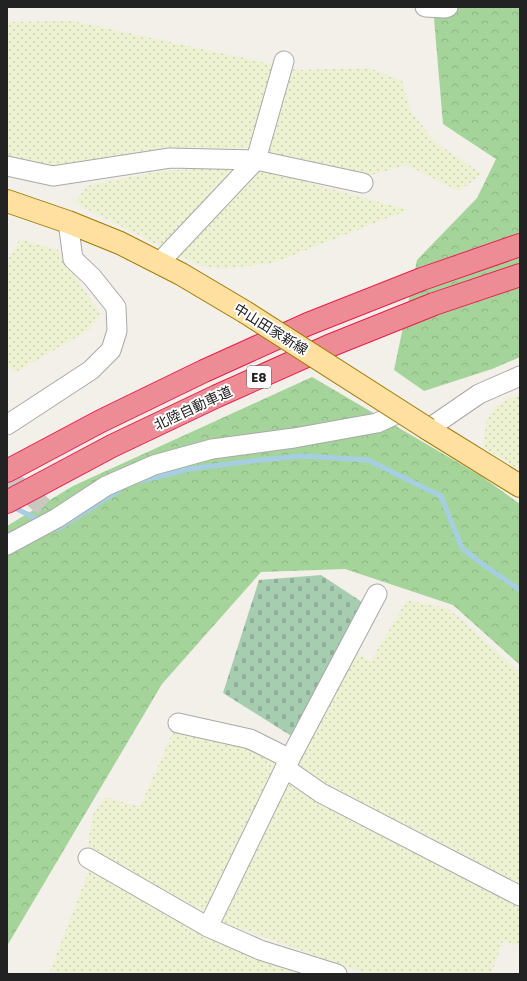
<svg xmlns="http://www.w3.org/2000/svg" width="527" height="981" viewBox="0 0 527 981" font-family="Poppins,'Noto Sans JP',sans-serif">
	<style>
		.farmland { fill: url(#farmland-dots) }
		.forest { fill: url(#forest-crowns) }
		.cemetery { fill: url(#cemetery-stones) }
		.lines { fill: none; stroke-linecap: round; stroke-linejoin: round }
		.stream { stroke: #a6cee2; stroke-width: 5 }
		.minor-tunnel { stroke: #c8c7c0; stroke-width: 19; stroke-dasharray: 19 10; stroke-linecap: butt }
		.minor-casing { stroke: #a9a9a9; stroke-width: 21 }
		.major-casing { stroke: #9f7b00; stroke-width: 24 }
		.highway-casing { stroke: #e81e4e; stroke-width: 24 }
		.minor { stroke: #fff; stroke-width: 19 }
		.major { stroke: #ffe0a0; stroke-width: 22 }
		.highway { stroke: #ed8c94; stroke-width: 22 }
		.major-bridge-casing { stroke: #9f7b00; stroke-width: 24; stroke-linecap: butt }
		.major-bridge { stroke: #ffe0a0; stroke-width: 22 }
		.labels { text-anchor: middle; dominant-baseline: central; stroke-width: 4; stroke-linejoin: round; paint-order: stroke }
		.shield { fill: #fff; stroke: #646464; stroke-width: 1 }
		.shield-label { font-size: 13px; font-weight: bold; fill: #222 }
		.street-label { font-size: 14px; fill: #222; stroke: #fff }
	</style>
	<defs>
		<pattern id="farmland-dots" width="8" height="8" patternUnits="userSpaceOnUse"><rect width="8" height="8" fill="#ecf2d2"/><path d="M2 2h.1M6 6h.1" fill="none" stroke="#cacfb4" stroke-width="1.8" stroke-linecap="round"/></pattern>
		<pattern id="forest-crowns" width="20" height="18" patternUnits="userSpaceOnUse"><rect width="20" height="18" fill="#a5d49a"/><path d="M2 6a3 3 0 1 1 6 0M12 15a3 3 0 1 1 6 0" fill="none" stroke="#8eb684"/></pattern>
		<pattern id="cemetery-stones" width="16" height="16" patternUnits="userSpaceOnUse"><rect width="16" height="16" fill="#a7cdb1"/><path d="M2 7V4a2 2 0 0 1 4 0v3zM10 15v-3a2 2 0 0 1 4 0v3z" fill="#8fb098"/></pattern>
	</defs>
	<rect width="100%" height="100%" fill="#f2f0e8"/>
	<g class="farmland">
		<path d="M73 21 298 70 369 68 402 81 410 110 435 142 482 174 459 191 407 165 368 176 245 148H163L100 163 55 167 7 158V22Z"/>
		<path d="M236 167 278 174 324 187 408 210 273 263 221 269 199 265 75 203 87 186 160 171Z"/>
		<path d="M20 239 58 250 101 315 89 330 16 372 7 366V262Z"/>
		<path d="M520 394V470L483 447 487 419 498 404Z"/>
		<path d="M407 600 447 608 462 620 486 642 520 672V884L417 830 351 799 307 774 296 763 355 653 371 661Z"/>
		<path d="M174 730 249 747 279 759 205 912 88 849 92 816 105 797 140 807Z"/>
		<path d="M285 782 520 905V946L503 941 491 974H367L222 922Z"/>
		<path d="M89 871 202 934 270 964 303 974H49Z"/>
	</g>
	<g class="forest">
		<path d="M433 7H520V357L492 369 424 391 394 370 417 260 477 198 496 159 443 124Z"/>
		<path d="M312 377 481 476 520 504V665L453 605 345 569 261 572 162 684 7 946V526L73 486Z"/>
	</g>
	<path class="cemetery" d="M321 575 362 602 293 737 223 693 259 580Z"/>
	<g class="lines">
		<g class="stream">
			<path d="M140 481 190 469 252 461 302 456 368 460 441 496 462 548 481 563 520 590"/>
			<path d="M11 506 41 521"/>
			<path d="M52 526 58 529 120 490"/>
		</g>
		<path class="minor-tunnel" d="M7 476 57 518"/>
		<defs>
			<g id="minor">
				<path d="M425 7 445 8 448 7"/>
				<path d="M7 166 53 176 170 158 256 160 363 183"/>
				<path d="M159 263 256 160 284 61"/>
				<path d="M7 425 91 370 111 350 117 331 116 307 92 277 73 259 68 222"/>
				<path d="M428 429 479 394 520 376"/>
				<path d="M7 545 57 518 106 486 154 465 212 449 294 438 377 423 401 412"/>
				<path d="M178 723 250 739 290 759"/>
				<path d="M285 768 321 793 520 896"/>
				<path d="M88 858 208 927"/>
				<path d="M337 974 260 950 208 927 285 768 377 594"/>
			</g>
			<g id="major">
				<path d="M7 201 68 222 120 243 181 274 245 312"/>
				<path d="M428 429 520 486"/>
			</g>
			<g id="highway">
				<path d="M7 471 101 421 204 371 308 324 422 279 520 245"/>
				<path d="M7 502 112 446 217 396 329 346 434 304 520 275"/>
			</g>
		</defs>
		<use href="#minor" class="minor-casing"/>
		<use href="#major" class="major-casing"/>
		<use href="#highway" class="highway-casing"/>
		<use href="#minor" class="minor"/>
		<use href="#major" class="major"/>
		<use href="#highway" class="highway"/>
		<defs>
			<path id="major-bridge" d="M245 312 428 429"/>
		</defs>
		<use href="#major-bridge" class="major-bridge-casing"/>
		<use href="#major-bridge" class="major-bridge"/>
	</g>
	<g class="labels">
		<rect class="shield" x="247" y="366" width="24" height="22" rx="3"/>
		<g class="shield-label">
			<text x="259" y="377">E8</text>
		</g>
		<g class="street-label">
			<text transform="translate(271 329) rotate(32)">中山田家新線</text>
			<text transform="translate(193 408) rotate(-25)">北陸自動車道</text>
		</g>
	</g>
	<rect width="527" height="981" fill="none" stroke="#222222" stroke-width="16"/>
</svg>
